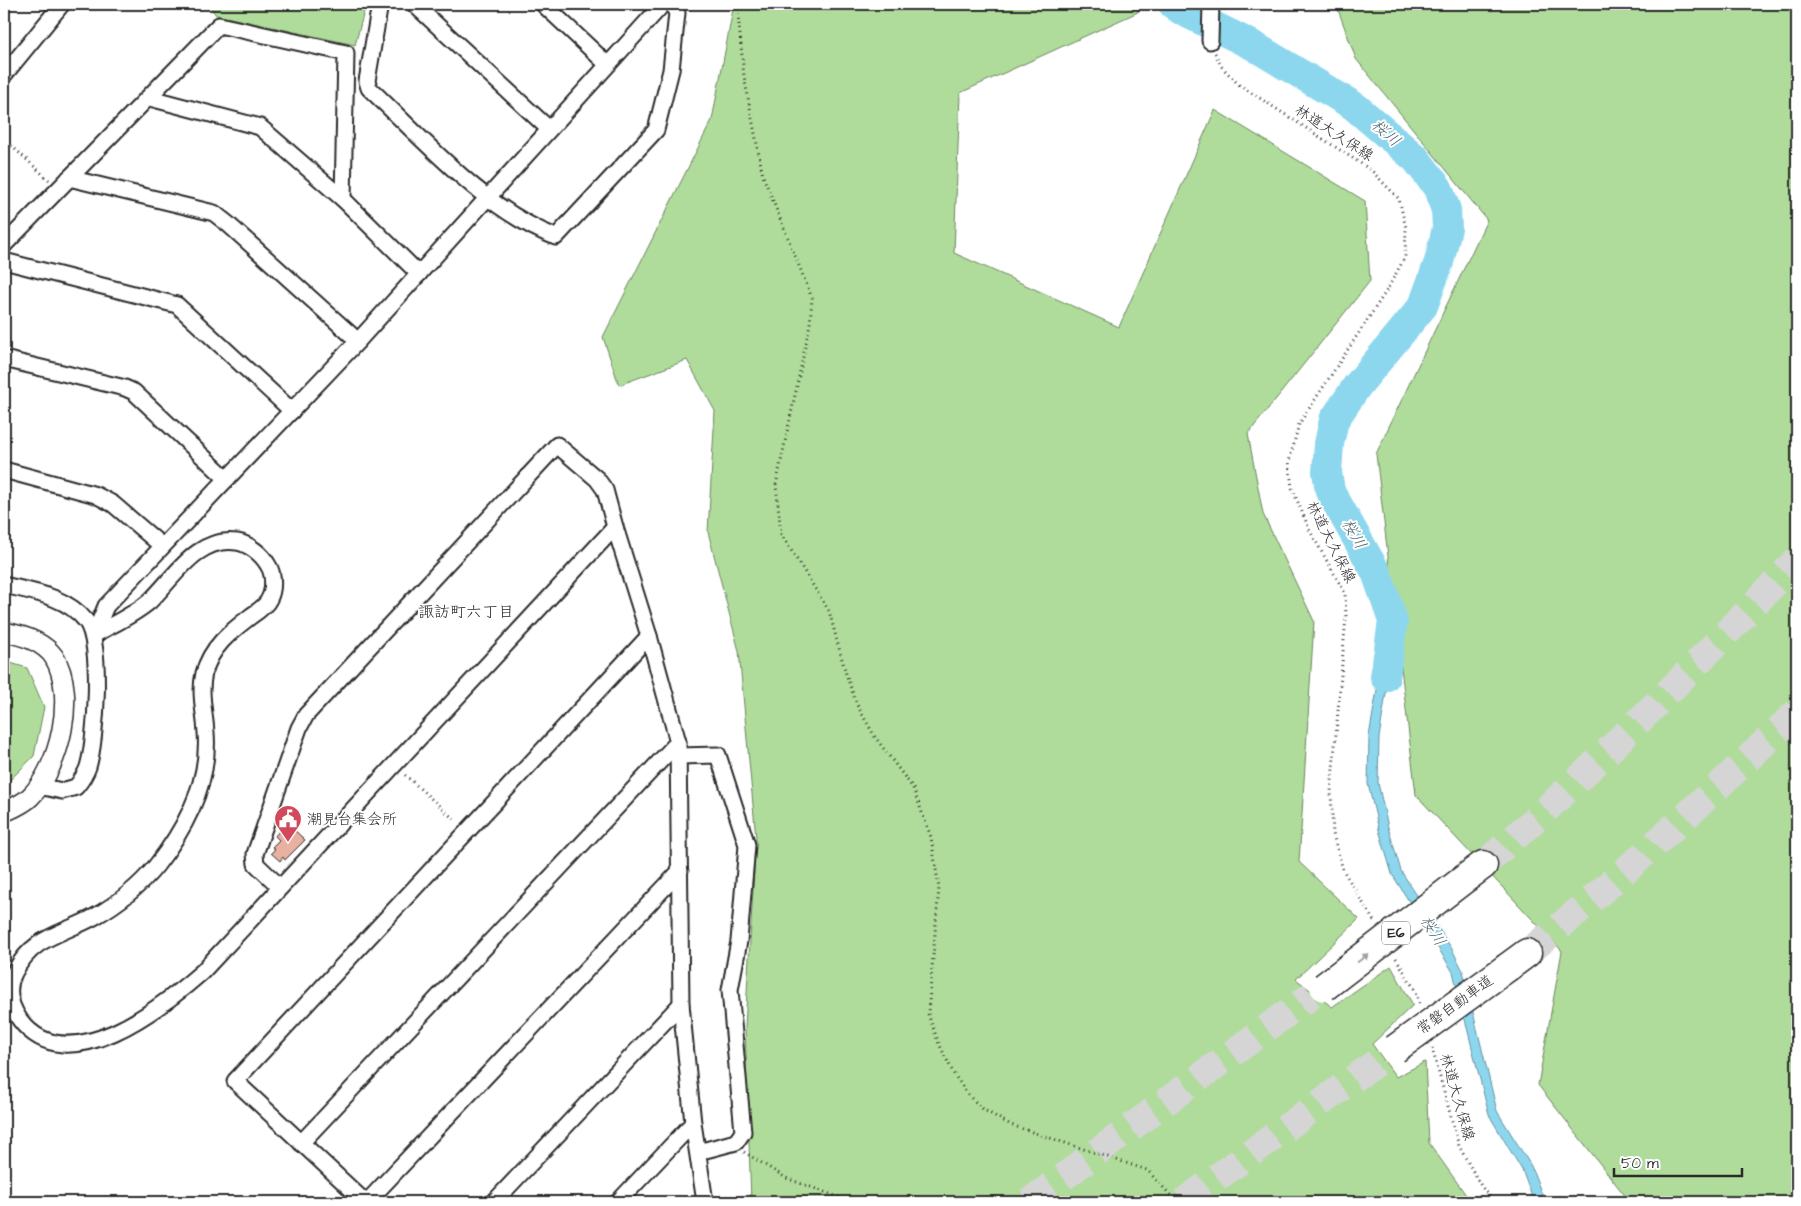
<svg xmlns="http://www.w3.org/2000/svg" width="1801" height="1206" viewBox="0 0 1801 1206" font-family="'Architects Daughter','Klee One',sans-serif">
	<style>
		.green { fill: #afdc9a; stroke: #6d8462 }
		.water { fill: #8dd7ee; stroke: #6692a0 }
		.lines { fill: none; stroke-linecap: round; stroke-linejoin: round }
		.river { stroke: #8dd7ee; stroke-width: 30 }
		.building { fill: #e9b1a1; stroke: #2b2b2b }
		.motorway-tunnel { stroke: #d5d5d5; stroke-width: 28; stroke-dasharray: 28 14; stroke-linecap: butt }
		.minor-casing { stroke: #2b2b2b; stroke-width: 19 }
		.tertiary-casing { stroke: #2b2b2b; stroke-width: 22 }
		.motorway-casing { stroke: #2b2b2b; stroke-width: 31 }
		.path { stroke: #2b2b2b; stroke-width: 3; stroke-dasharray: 1 4; stroke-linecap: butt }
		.minor { stroke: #fff; stroke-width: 15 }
		.tertiary { stroke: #fff; stroke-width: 19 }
		.motorway { stroke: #fff; stroke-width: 28 }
		.motorway-bridge-casing { stroke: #2b2b2b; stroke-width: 31; stroke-linecap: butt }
		.motorway-bridge { stroke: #fff; stroke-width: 28 }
		.oneway { fill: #a0a0a0 }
		.labels { text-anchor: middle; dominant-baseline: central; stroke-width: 4; stroke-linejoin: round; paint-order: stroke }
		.shield { fill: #fff; stroke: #6b6b6b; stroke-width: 1 }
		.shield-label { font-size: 14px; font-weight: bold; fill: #2b2b2b }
		.street-label { font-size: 15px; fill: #2b2b2b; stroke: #fff }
		.poi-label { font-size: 15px; fill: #2b2b2b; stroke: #fff; text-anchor: start }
		.water-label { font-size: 16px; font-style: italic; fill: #485f66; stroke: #fff }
		.neighbourhood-label { font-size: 16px; fill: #2b2b2b; stroke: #fff }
	</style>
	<rect width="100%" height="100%" fill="#fff"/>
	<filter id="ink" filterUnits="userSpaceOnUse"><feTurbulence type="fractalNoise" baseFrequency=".02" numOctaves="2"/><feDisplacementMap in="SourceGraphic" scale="10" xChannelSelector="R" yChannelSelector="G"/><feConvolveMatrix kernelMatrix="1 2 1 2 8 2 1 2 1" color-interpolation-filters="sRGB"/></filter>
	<g filter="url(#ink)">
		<g class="green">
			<path d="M208 4H366L355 45 216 15Z"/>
			<path d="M734 4H1140L1138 12 960 93 954 253 1119 327 1215 110 1365 201 1370 281 1248 434 1263 514 1314 621 1299 862 1359 919 1296 979 1332 1007 1391 966 1413 1005 1372 1044 1396 1077 1425 1062 1429 1143 1471 1202H751L745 1027 756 838 739 651 708 532 715 411 687 360 619 385 603 337 712 120Z"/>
			<path d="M1336 4H1797V1202H1630L1538 1085 1562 951 1416 795 1376 454 1487 220 1356 59Z"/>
			<path d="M4 661 27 668 44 707 34 756 4 786Z"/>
		</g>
		<path class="water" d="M1395 636 1379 738 1378 783 1388 827 1401 871 1452 949 1463 971 1497 1111 1531 1166 1545 1202H1534L1522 1170 1489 1115 1453 972 1392 874 1379 830 1368 784 1369 736 1386 638Z"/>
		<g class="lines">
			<path class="river" d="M1173 4 1181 10 1252 45 1354 106 1416 159 1438 188 1446 210 1447 228 1439 262 1423 306 1357 386 1334 420 1329 444 1327 472 1330 491 1376 572 1393 621 1385 677"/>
		</g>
		<path class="building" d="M291 827 305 840 285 860 283 857 280 861 271 853 275 849 272 847 279 840 275 836 280 830 284 834Z"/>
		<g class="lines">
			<g class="motorway-tunnel">
				<path d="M1483 865C1594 770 1696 665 1797 560"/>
				<path d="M1527 953C1622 877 1709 796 1797 712"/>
				<path d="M1029 1202 1312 995"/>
				<path d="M1183 1202 1384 1057"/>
			</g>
			<defs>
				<g id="minor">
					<path d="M380 4 367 81 369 88C423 139 486 211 556 237L656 130 671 70 677 13 672 4"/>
					<path d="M414 4 549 129"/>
					<path d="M543 4 607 64"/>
					<path d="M1210 41 1211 4"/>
					<path d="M4 75 62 4"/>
					<path d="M150 98 260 127 343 199"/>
					<path d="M69 178 214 213 228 224 358 341"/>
					<path d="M4 245 219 25 346 53 343 199 419 274"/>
					<path d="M4 261 177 305 292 411"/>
					<path d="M4 359 125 388 134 392 227 479"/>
					<path d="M4 470 96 495 113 504 162 546"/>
					<path d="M4 585C33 592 66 596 86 621 103 642 96 741 88 767 85 775 81 781 76 787L62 791 39 786"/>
					<path d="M94 635C113 624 134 615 150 601 175 577 197 536 237 542 249 544 262 554 268 565 274 574 274 590 269 599 266 606 257 612 251 616 230 632 211 647 204 673 199 693 205 713 206 733 210 782 185 829 156 866 139 887 117 904 94 917 61 935 33 936 14 973 6 989 10 1006 20 1020 67 1083 162 1007 202 972L615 527 649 636"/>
					<path d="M94 635 106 606 358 341 663 4"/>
					<path d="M679 756 718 755 747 845 739 941 730 990 743 1132 736 1142 698 1152"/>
					<path d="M280 887 256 864 255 854 299 728 306 715 557 445 597 479 605 490 615 527"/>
					<path d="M301 1143 678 742"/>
					<path d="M365 1202 235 1081 649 636 678 742 681 1004 693 1123 705 1202"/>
					<path d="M367 1202 680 871"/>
					<path d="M494 1202 681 1004"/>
					<path d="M618 1202 693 1123"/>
				</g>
				<path id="tertiary" d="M4 632C22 635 43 641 54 657 77 694 60 768 30 797 23 804 13 808 4 812"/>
				<g id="motorway">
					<path d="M1467 877 1483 865"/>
					<path d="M1508 967 1527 953"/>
				</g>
			</defs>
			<use href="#minor" class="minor-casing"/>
			<use href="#tertiary" class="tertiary-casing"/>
			<use href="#motorway" class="motorway-casing"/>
			<g class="path">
				<path d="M737 4 744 76 763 176 812 298 810 324 776 485 781 534 829 611 846 674 857 705 875 737 913 788 931 837 939 888 928 1014 939 1044 955 1076 970 1097 984 1110 1011 1125 1147 1170 1177 1202"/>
				<path d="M1215 53 1221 66 1238 84 1371 170 1399 199 1406 228 1405 257 1387 290 1299 424 1289 462 1292 488 1310 531 1345 593 1346 617 1331 792 1333 834 1343 870 1375 923"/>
				<path d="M4 139 49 180"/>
				<path d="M405 775 456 821"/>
				<path d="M1396 958 1415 990 1420 1006"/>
				<path d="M1432 1048 1459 1146 1481 1186 1494 1202"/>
				<path d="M744 1152 786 1178 852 1202"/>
			</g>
			<use href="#minor" class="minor"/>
			<use href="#tertiary" class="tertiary"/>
			<use href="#motorway" class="motorway"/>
			<defs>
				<g id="motorway-bridge">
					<path d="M1324 987 1467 877"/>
					<path d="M1395 1049 1508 967"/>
				</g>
			</defs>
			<use href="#motorway-bridge" class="motorway-bridge-casing"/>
			<use href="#motorway-bridge" class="motorway-bridge"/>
		</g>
		<defs><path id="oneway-solid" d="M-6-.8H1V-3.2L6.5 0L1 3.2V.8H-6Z" transform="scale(1.25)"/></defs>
		<use class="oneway" href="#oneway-solid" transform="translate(1363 958) rotate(-37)"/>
	</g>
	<defs>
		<symbol id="civic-pin" viewBox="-11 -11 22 30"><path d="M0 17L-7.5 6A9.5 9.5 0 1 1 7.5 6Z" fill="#d1495b" stroke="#fff"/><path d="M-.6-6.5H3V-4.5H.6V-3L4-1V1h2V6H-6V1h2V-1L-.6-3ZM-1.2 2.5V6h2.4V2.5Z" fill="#fff"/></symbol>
	</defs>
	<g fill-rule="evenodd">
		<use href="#civic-pin" x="272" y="803" width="32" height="43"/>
	</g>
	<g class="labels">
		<rect class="shield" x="1382" y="921.5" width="28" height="23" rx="4"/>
		<g class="shield-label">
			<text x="1396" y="933">E6</text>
		</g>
		<g class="street-label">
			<text transform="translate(1334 133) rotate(33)">林道大久保線</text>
			<text transform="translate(1331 542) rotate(63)">林道大久保線</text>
			<text transform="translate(1455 1005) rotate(-36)">常磐自動車道</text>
			<text transform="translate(1457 1097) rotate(74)">林道大久保線</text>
		</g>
		<g class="poi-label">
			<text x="307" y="819">潮見台集会所</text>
		</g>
		<g class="water-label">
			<text transform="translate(1386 133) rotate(41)">桜川</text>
			<text transform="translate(1354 534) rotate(60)">桜川</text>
			<text transform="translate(1433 931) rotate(58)">桜川</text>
		</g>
		<g class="neighbourhood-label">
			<text x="466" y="612">諏訪町六丁目</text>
		</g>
	</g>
	<rect width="1801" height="1206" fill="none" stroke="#fff" stroke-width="20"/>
	<rect x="10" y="10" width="1781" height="1186" fill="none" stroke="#2b2b2b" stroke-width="2" filter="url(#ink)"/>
	<path d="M1614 1168v8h128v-8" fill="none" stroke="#2b2b2b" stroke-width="2.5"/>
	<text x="1621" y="1168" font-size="15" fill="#2b2b2b" stroke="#ffffff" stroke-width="4" paint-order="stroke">50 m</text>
</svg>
